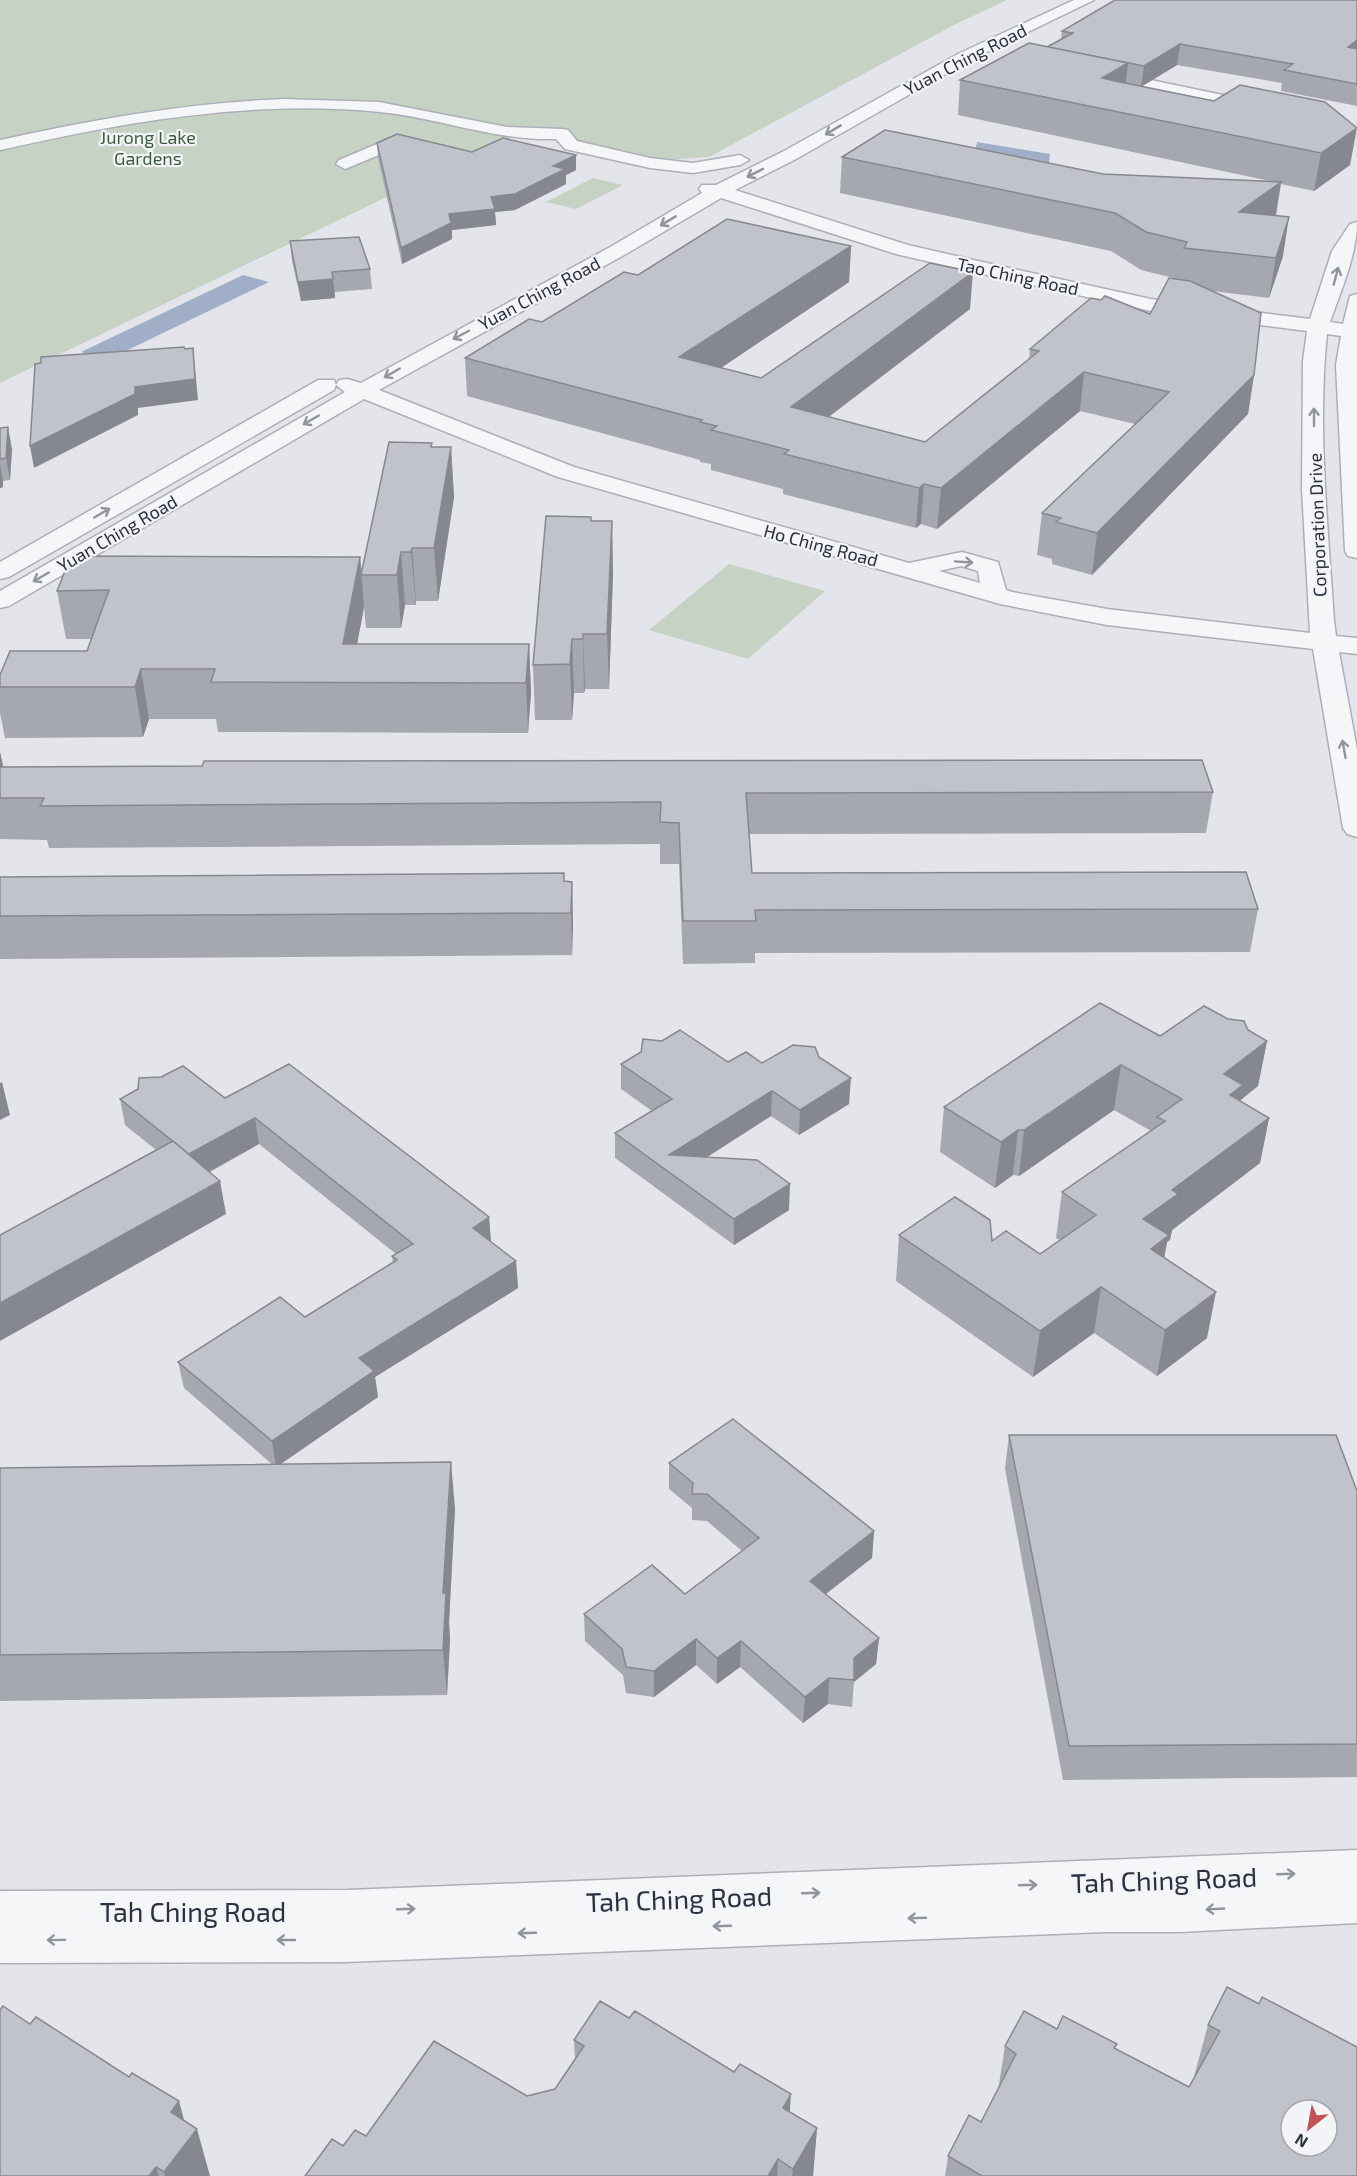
<svg xmlns="http://www.w3.org/2000/svg" width="1357" height="2176" viewBox="0 0 1357 2176" font-family="'Exo 2',sans-serif">
	<style>
		.green { fill: #c6d3c4 }
		.water { fill: #a1aec7 }
		.lines { fill: none; stroke-linecap: round; stroke-linejoin: round }
		.minor-casing { stroke: #acafb7; stroke-width: 3 }
		.minor { fill: #f5f6f8; fill-rule: evenodd }
		.wall { fill: #a5a8af }
		.shaded-wall { fill: #86888f }
		.building { fill: #c0c3cc; stroke: #86888f; stroke-width: 1.5; fill-rule: evenodd }
		.oneway { stroke: #90949c }
		.labels { text-anchor: middle; dominant-baseline: central; stroke-width: 4.5; stroke-linejoin: round; paint-order: stroke }
		.far-street-label { font-size: 18px; fill: #2c3141; stroke: #f2f4f7 }
		.far-park-label { font-size: 18px; fill: #3c5b3a; stroke: #f2f4f7 }
		.near-street-label { font-size: 27px; fill: #2c3141; stroke: #f2f4f7 }
	</style>
	<rect width="100%" height="100%" fill="#e3e5ea"/>
	<g class="green">
		<path d="M0 0H1007L954 25 709 157 666 160 528 129 0 383Z"/>
		<path d="M593 178 623 185 576 209 546 202Z"/>
		<path d="M729 564 825 591 748 659 649 630Z"/>
	</g>
	<g class="water">
		<path d="M977 142 1050 154 1049 163 975 151Z"/>
		<path d="M243 275 269 282 107 360 81 352Z"/>
	</g>
	<g class="lines">
		<defs>
			<g id="minor">
				<path d="M1074 0H1094L970 60 796 159 735 190 908 245 1000 266 1151 299 1310 319 1332 251 1350 224 1357 222C1357 255 1341 290 1330 322L1343 324 1350 296 1357 294V558L1348 556 1345 551 1336 365 1341 336 1327 334C1317 429 1328 526 1334 621L1336 636 1357 638V654L1339 652 1357 749V837L1347 834 1343 828 1313 649 1107 625 1000 604 558 477 364 399 9 606 0 608V591L345 392 336 385 334 390 9 577 0 579V562L318 380H334L336 385 339 380 347 379 361 383 612 246 702 193 699 189 702 185H716L784 151 958 54ZM721 198 896 254 1000 278 1151 311 1307 331 1303 361 1302 489 1310 633 1107 609 1012 592 1006 590 998 562 962 552 909 563 574 467 379 390 626 254ZM961 566 978 571 980 583 939 571Z"/>
				<path d="M1103 70 1261 103 1269 108 1261 113 1097 78 1095 75 1097 72Z"/>
				<path d="M283 99 379 102 507 127 562 129 568 130 577 141 650 158 693 163 740 155 749 160 740 165 693 173 650 168 565 149 556 139C495 141 440 118 380 112 252 99 124 122 0 150V140C94 119 187 103 283 99Z"/>
				<path d="M396 136 424 142 427 146 418 151 398 147 345 169 336 164 339 160Z"/>
				<path d="M1357 1850V1923L1180 1932H1105L345 1962 0 1963V1891L348 1890Z"/>
			</g>
		</defs>
		<use href="#minor" class="minor-casing"/>
		<use href="#minor" class="minor"/>
	</g>
	<g class="wall">
		<path d="M1357 0V106L1281 91 1282 83 1177 65 1142 86 1350 165 1314 191 1281 184 1276 216 1283 256 1269 298 1212 291 1254 375 1248 414 1092 575 1052 564V559L1037 555 1042 513 1135 424 1080 411 937 529 921 524 916 528 783 494V489L711 470V464L700 462V460L467 396 465 358 542 322 638 275 851 246 849 282 721 368 761 378 970 309 829 417 925 442 1029 360 1030 349 1150 314 1178 279 1141 270 1111 251 840 193 842 157 1103 174 1270 181 958 115 960 80 1047 47 1061 39 1062 31Z"/>
		<path d="M377 143 472 152 576 170 566 175V184L515 210 495 212 496 225 452 230V239L402 264 378 158Z"/>
		<path d="M290 241 370 269 372 289 335 292V298L301 301 292 261Z"/>
		<path d="M0 428 12 449 10 480 3 481V487L0 488Z"/>
		<path d="M432 443V447H451L454 497 438 601H416V605H405L401 628H366L364 607 357 644H529L531 693 528 733 218 732 216 719H149L143 737 5 738 0 713V675L87 651 92 639H66L57 591 360 557 362 573Z"/>
		<path d="M591 521H612L613 573 609 689H585L584 693H574L572 720H535L533 665Z"/>
		<path d="M0 752 3 767 1213 792 1206 833 749 834 752 873 1258 909 1250 952 755 953V963L683 964 679 864H660V844L49 848 47 840 0 839Z"/>
		<path d="M0 877 572 882 573 924 572 955 0 959Z"/>
		<path d="M1248 1030 1267 1041 1258 1086 1240 1101 1269 1118 1260 1163 1172 1230 1170 1240 1167 1242 1164 1258 1207 1338 1157 1376 1094 1333 1033 1377 896 1281 899 1235 992 1241 1040 1254 1060 1240 1056 1238 1062 1192 1151 1131 1114 1110 1019 1176 1013 1175 995 1188 940 1152 944 1107 1160 1036Z"/>
		<path d="M819 1057 849 1104 799 1135 771 1116 707 1157 789 1210 734 1245 615 1158V1133L652 1111 621 1089V1064L728 1062 762 1063Z"/>
		<path d="M225 1098 489 1217 491 1242 516 1261 518 1288 375 1377 378 1397 281 1464 455 1508 449 1622 450 1639 447 1695 0 1701V1468L273 1465 184 1388 178 1362 305 1317 393 1262 392 1256 396 1254 259 1144 210 1172 226 1214 156 1150 125 1125 120 1099Z"/>
		<path d="M1009 1435 1357 1491V1777L1063 1780 1005 1469Z"/>
		<path d="M669 1463 874 1531 872 1558 825 1594 879 1638 876 1664 854 1682 852 1707 828 1704 803 1723 740 1667 717 1684 696 1665 654 1697 626 1693 623 1675 585 1641 584 1614 685 1594 742 1551 707 1521 692 1520V1508L669 1489Z"/>
		<path d="M1227 1987 1357 2176H945L948 2156 981 2122 998 2090 1005 2046 1057 2029 1115 2049 1189 2087 1193 2080 1208 2025Z"/>
		<path d="M629 2018 817 2128 813 2176H305L343 2146 366 2136 555 2089 575 2059 574 2040Z"/>
		<path d="M185 2121 210 2176H0Z"/>
	</g>
	<g class="shaded-wall">
		<path d="M1357 40V58L1348 47Z"/>
		<path d="M1180 44 1177 65 1141 87 1144 66Z"/>
		<path d="M1128 63 1124 98 1102 78Z"/>
		<path d="M1357 128 1350 165 1314 191 1321 153Z"/>
		<path d="M576 155V170L566 175V184L515 210 495 212 496 225 452 230V239L402 264 401 248 449 214 491 197Z"/>
		<path d="M1281 182 1275 219 1239 212Z"/>
		<path d="M1289 217 1283 256 1269 298 1276 258Z"/>
		<path d="M851 246 849 282 679 396V357Z"/>
		<path d="M973 272 970 309 790 446 791 407Z"/>
		<path d="M333 279 335 298 301 301 298 282Z"/>
		<path d="M193 348 198 400 138 408V415L34 468 30 446 135 387Z"/>
		<path d="M1084 372 1080 411 937 529 941 488Z"/>
		<path d="M1254 375 1248 414 1092 575 1097 533Z"/>
		<path d="M8 427 12 449 10 480 6 458Z"/>
		<path d="M451 447 454 497 438 601 434 548Z"/>
		<path d="M0 464 3 481V487L0 488Z"/>
		<path d="M924 484 921 524 916 528 919 488Z"/>
		<path d="M612 521 613 573 609 689 607 634Z"/>
		<path d="M412 548 416 601V605L411 552Z"/>
		<path d="M401 552 405 605 401 628 397 575Z"/>
		<path d="M360 557 364 607 350 682 343 644Z"/>
		<path d="M583 634 585 689 584 693 583 639Z"/>
		<path d="M572 639 574 693 572 720 570 664Z"/>
		<path d="M529 644 531 693 528 733 526 683Z"/>
		<path d="M141 669 149 719 143 737 135 687Z"/>
		<path d="M0 752 7 783 0 798Z"/>
		<path d="M572 882 573 924 572 955 571 913Z"/>
		<path d="M1267 1041 1258 1086 1240 1100 1234 1130 1224 1074Z"/>
		<path d="M1121 1065 1114 1110 1019 1176 1024 1130Z"/>
		<path d="M851 1078 849 1104 799 1135 800 1110Z"/>
		<path d="M2 1082 10 1115 0 1120V1083Z"/>
		<path d="M772 1091 771 1116 676 1177 669 1155Z"/>
		<path d="M255 1118 259 1144 194 1180 189 1154Z"/>
		<path d="M1269 1118 1260 1163 1172 1230 1170 1240 1167 1242 1160 1281 1143 1219 1172 1190Z"/>
		<path d="M1018 1130 1013 1175 995 1188 1001 1142Z"/>
		<path d="M220 1181 226 1214 0 1341V1303Z"/>
		<path d="M790 1184 789 1210 734 1245V1219Z"/>
		<path d="M489 1217 491 1244 473 1228Z"/>
		<path d="M516 1261 518 1288 375 1377 378 1397 276 1467 272 1441 359 1358Z"/>
		<path d="M1101 1287 1094 1333 1033 1377 1040 1331Z"/>
		<path d="M1216 1292 1207 1338 1157 1376 1165 1330Z"/>
		<path d="M451 1462 455 1508 449 1622 450 1639 447 1695 443 1650V1593Z"/>
		<path d="M874 1531 872 1558 808 1608 810 1581Z"/>
		<path d="M879 1638 876 1664 854 1682V1658Z"/>
		<path d="M696 1639V1665L654 1697V1671Z"/>
		<path d="M741 1641 740 1667 717 1684V1658Z"/>
		<path d="M829 1678 828 1704 803 1723 805 1697Z"/>
		<path d="M791 2094 787 2155 783 2108Z"/>
		<path d="M179 2101 189 2139 197 2129 210 2176H165L164 2172 171 2112Z"/>
		<path d="M817 2128 813 2176H792L793 2169Z"/>
		<path d="M778 2159 777 2176H768Z"/>
		<path d="M156 2167 159 2176H149Z"/>
	</g>
	<g class="building">
		<path d="M1115 0H1357V40L1348 47 1357 49V84L1284 70 1293 64 1180 44 1144 66 1047 47 1073 33 1062 31Z"/>
		<path d="M1029 43 1128 63 1102 78 1115 81 1214 101 1240 85 1325 102 1357 128 1321 153 960 80Z"/>
		<path d="M885 130 1103 174 1281 182 1239 212 1289 217 1276 258 1184 248 1187 242 1146 232 1115 213 842 157Z"/>
		<path d="M397 134 472 152 503 138 576 155 553 166 565 169 515 194 491 197 495 209 449 214 451 223 401 248 377 143Z"/>
		<path d="M727 219 851 246 679 357 761 378 930 263 973 272 791 407 925 442 1039 351 1030 349 1091 298 1101 300 1105 296 1150 314 1169 278 1190 281 1261 313 1254 375 1097 533 1056 522 1061 518 1042 513 1169 392 1084 372 941 488 924 484 919 488 784 454 789 450 711 430 717 426 700 422 702 420 465 358 529 319 542 322 624 272 638 275Z"/>
		<path d="M359 237 370 269 332 272 333 279 298 282 290 241Z"/>
		<path d="M184 347 185 349 193 348 195 379 135 387V394L30 446 35 364 41 363V357Z"/>
		<path d="M8 427 6 458 0 459V428Z"/>
		<path d="M389 442 432 443 431 447H451L434 548H412L411 552H401L397 575H361Z"/>
		<path d="M546 516 591 517V521H612L607 634H583V639H572L570 664 533 665Z"/>
		<path d="M71 556 360 557 343 644H529L526 683 211 682 215 669H141L135 687H0V675L10 651H87L109 590 57 591Z"/>
		<path d="M1202 760 1213 792 746 793 752 873 1246 872 1258 909 755 910 756 921H683L679 823 660 822 661 802 40 806 44 798H0V767L202 766 204 761Z"/>
		<path d="M564 873V881L572 882 571 913 0 916V877Z"/>
		<path d="M1100 1003 1160 1036 1204 1006 1228 1019 1244 1021 1248 1030 1267 1041 1224 1074 1243 1085 1230 1095 1269 1118 1172 1190 1178 1194 1143 1219 1169 1235 1151 1249 1216 1292 1165 1330 1101 1287 1040 1331 899 1235 955 1197 990 1220 992 1241 1006 1231 1040 1254 1096 1215 1062 1192 1165 1121 1157 1117 1182 1099 1121 1065 1024 1130H1018L1001 1142 944 1107Z"/>
		<path d="M680 1030 728 1062 746 1052 762 1063 793 1045 815 1047 819 1057 851 1078 800 1110 772 1091 669 1155 757 1160 790 1184 734 1219 615 1133 672 1099 621 1064 641 1052 643 1039 662 1041Z"/>
		<path d="M289 1064 489 1217 473 1228 516 1261 359 1358 374 1371 272 1441 178 1362 280 1297 305 1317 397 1260 392 1256 413 1244 255 1118 189 1154 120 1099 138 1089 139 1078 161 1077 183 1066 225 1098Z"/>
		<path d="M173 1141 220 1181 0 1303V1235Z"/>
		<path d="M733 1419 874 1531 810 1581 879 1638 854 1658V1680L829 1678 805 1697 741 1641 717 1658 696 1639 654 1671 626 1667 622 1649 584 1614 652 1565 685 1594 759 1538 707 1494H692L693 1483 669 1463Z"/>
		<path d="M1009 1435H1336L1357 1491V1744L1069 1746Z"/>
		<path d="M451 1462 443 1593H446L443 1650 0 1655V1468Z"/>
		<path d="M1227 1987 1259 2004 1262 1997 1357 2047V2176H982L948 2156 969 2115 981 2122 1016 2054 1005 2046 1024 2011 1057 2029 1063 2016 1117 2044 1114 2048 1189 2087 1220 2031 1208 2025ZM1291 2110H1327V2146H1291Z"/>
		<path d="M600 2001 629 2018 635 2011 734 2072 740 2064 791 2094 783 2108 817 2128 793 2169 778 2159 768 2176H305L332 2139 343 2146 355 2130 366 2136 434 2041 527 2096 555 2089 584 2046 574 2040Z"/>
		<path d="M3 2006 30 2024 36 2017 129 2077 132 2073 179 2101 171 2112 197 2129 164 2172 156 2167 149 2176H0V2010Z"/>
	</g>
	<defs><path id="oneway-shaft" d="M-6 0H5M1.5-3L5.5 0L1.5 3" fill="none" stroke-width="1.6" stroke-linecap="round" stroke-linejoin="round" transform="scale(1.5)"/></defs>
	<g class="oneway">
		<use href="#oneway-shaft" transform="translate(833 130) rotate(149)"/>
		<use href="#oneway-shaft" transform="translate(755 173) rotate(153)"/>
		<use href="#oneway-shaft" transform="translate(668 221) rotate(149)"/>
		<use href="#oneway-shaft" transform="translate(1336 276) rotate(-75)"/>
		<use href="#oneway-shaft" transform="translate(461 335) rotate(152)"/>
		<use href="#oneway-shaft" transform="translate(392 373) rotate(150)"/>
		<use href="#oneway-shaft" transform="translate(1314 417) rotate(-90)"/>
		<use href="#oneway-shaft" transform="translate(311 420) rotate(150)"/>
		<use href="#oneway-shaft" transform="translate(102 513) rotate(-30)"/>
		<use href="#oneway-shaft" transform="translate(964 562) rotate(4)"/>
		<use href="#oneway-shaft" transform="translate(41 577) rotate(150)"/>
		<use href="#oneway-shaft" transform="translate(1344 749) rotate(-100)"/>
		<use href="#oneway-shaft" transform="translate(1286 1874) rotate(-2)"/>
		<use href="#oneway-shaft" transform="translate(1028 1885) rotate(-2)"/>
		<use href="#oneway-shaft" transform="translate(811 1893) rotate(-2)"/>
		<use href="#oneway-shaft" transform="translate(406 1909) rotate(-2)"/>
		<use href="#oneway-shaft" transform="translate(1215 1909) rotate(177)"/>
		<use href="#oneway-shaft" transform="translate(917 1918) rotate(178)"/>
		<use href="#oneway-shaft" transform="translate(722 1926) rotate(178)"/>
		<use href="#oneway-shaft" transform="translate(527 1933) rotate(178)"/>
		<use href="#oneway-shaft" transform="translate(56 1940) rotate(179)"/>
		<use href="#oneway-shaft" transform="translate(286 1940) rotate(-180)"/>
	</g>
	<g class="labels">
		<g class="far-street-label">
			<text transform="translate(965 59) rotate(-27)">Yuan Ching Road</text>
			<text transform="translate(1018 276) rotate(12)">Tao Ching Road</text>
			<text transform="translate(539 293) rotate(-28)">Yuan Ching Road</text>
			<text transform="translate(1317 525) rotate(-92)">Corporation Drive</text>
			<text transform="translate(117 533) rotate(-30)">Yuan Ching Road</text>
			<text transform="translate(821 545) rotate(15)">Ho Ching Road</text>
		</g>
		<g class="far-park-label">
			<text x="148" y="137">Jurong Lake<tspan x="148" dy="21">Gardens</tspan></text>
		</g>
		<g class="near-street-label">
			<text transform="translate(1164 1879) rotate(-2)">Tah Ching Road</text>
			<text transform="translate(679 1898) rotate(-2)">Tah Ching Road</text>
			<text x="193" y="1911">Tah Ching Road</text>
		</g>
	</g>
	<g transform="translate(1309 2128) rotate(211)"><circle r="28" fill="#f2f4f7" stroke="#a3a6ae" stroke-width="1.5"/>
	<path d="M0-4.5L10 22L0 15L-10 22Z" fill="#c45255"/>
	<text y="-9" font-size="16" font-weight="bold" text-anchor="middle" fill="#2c3141">N</text>
	</g>
</svg>
